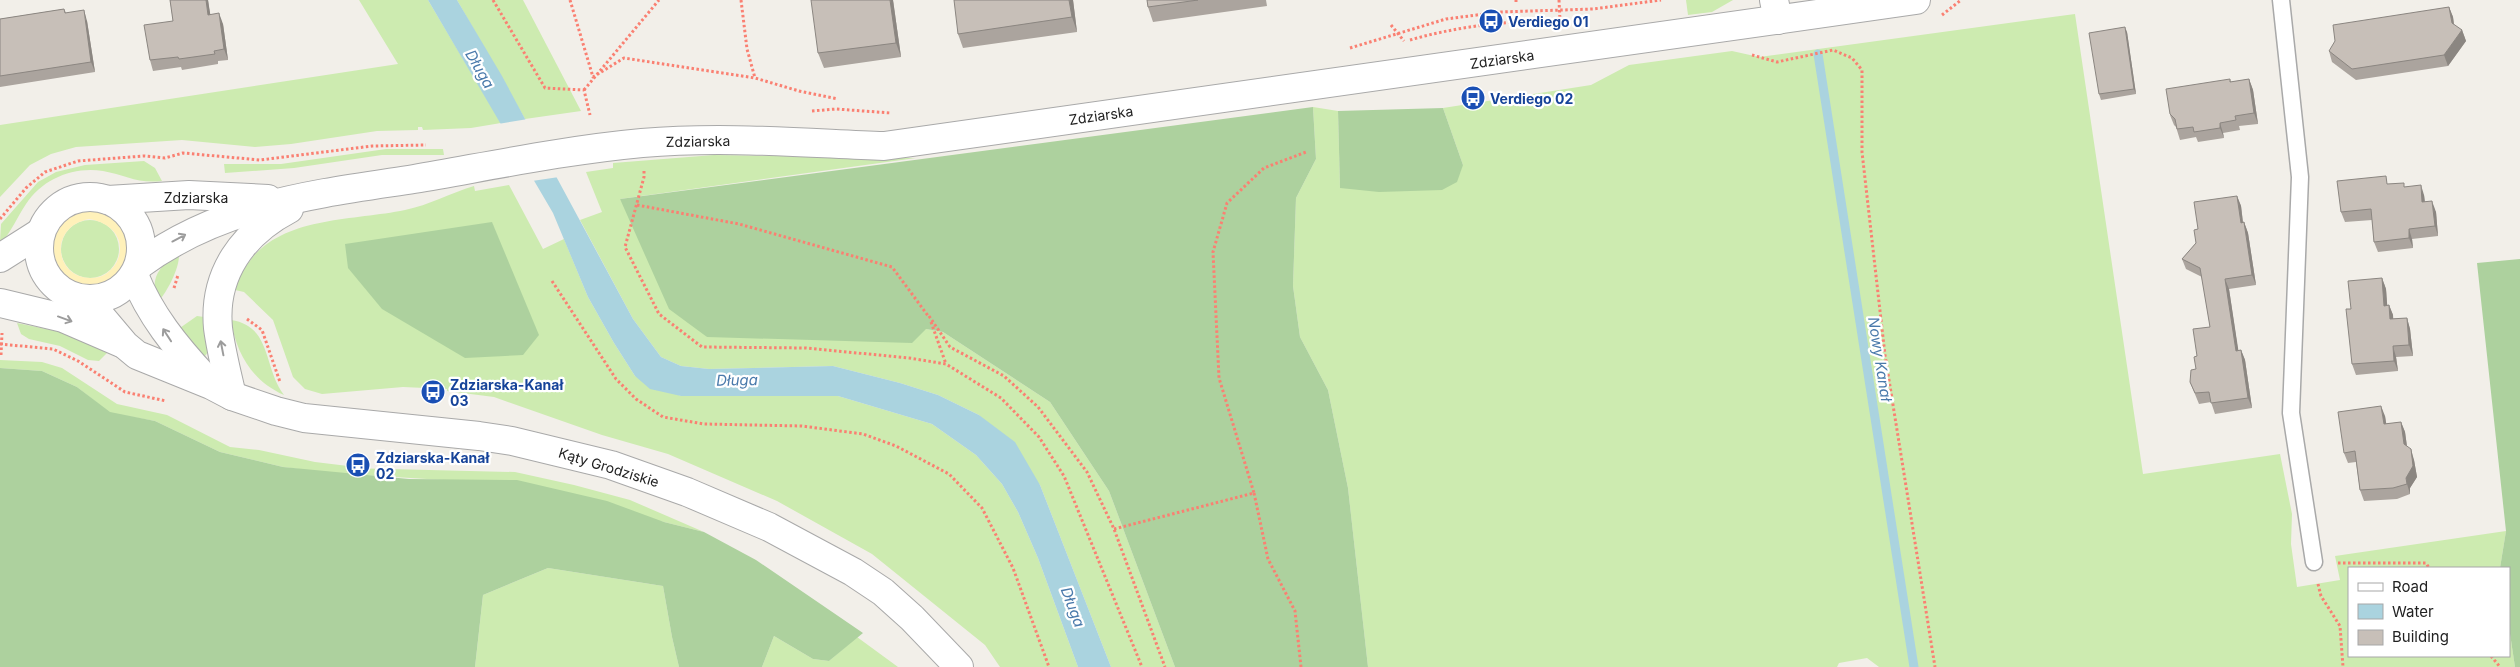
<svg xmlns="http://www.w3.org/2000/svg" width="2520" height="667" viewBox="0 0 2520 667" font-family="Inter,sans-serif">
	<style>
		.grass { fill: #cdebb0; fill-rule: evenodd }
		.forest { fill: #add19e }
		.sand { fill: #fff1ba; fill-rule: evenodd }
		.water { fill: #aad3df }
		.pier { fill: #f2efe9 }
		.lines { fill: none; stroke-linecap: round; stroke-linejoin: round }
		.stream { stroke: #aad3df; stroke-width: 9 }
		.service-casing { stroke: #a9a9a9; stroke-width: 19 }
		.minor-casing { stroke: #a9a9a9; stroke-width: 30 }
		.tertiary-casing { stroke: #a9a9a9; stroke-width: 30 }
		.path { stroke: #fa8072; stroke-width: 3; stroke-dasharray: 2.5 2.5; stroke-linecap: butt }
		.service { stroke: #fff; stroke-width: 16 }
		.minor { stroke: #fff; stroke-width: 28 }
		.tertiary { stroke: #fff; stroke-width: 28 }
		.wall { fill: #aba49e }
		.shaded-wall { fill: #8b8681 }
		.building { fill: #c7bfb8; stroke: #8b8681 }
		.oneway { stroke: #9c9c9c }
		.labels { text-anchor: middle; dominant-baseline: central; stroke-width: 4.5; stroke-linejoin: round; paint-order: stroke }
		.transit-label { font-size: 14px; font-weight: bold; fill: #164399; stroke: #fff; text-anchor: start }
		.street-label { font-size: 14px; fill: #222; stroke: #fff }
		.water-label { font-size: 15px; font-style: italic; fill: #4a7aab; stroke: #fff }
	</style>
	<rect width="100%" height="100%" fill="#f2efe9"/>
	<g class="grass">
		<path d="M359 0H428L501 123 471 128 423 130 422 127H418V130L377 131 291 144 255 147 182 140 76 147 51 154 30 165 0 197V125L398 64Z"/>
		<path d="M457 0H523L581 111 525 119Z"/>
		<path d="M1686 0H1733L1712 12 1688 15Z"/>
		<path d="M2075 14 2143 474 2280 454 2292 514 2291 544 2297 587 2340 580 2335 556 2506 531 2500 568H2349V656H2509V627L2515 667H1879L1867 658 1839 663 1837 667H1368L1348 488 1328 390 1300 337 1293 286 1296 198 1316 159 1313 107 1338 111 1340 188 1463 165 1443 108 1591 85 1629 65 1732 51 1759 57Z"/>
		<path d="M386 149H443L444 155H382L294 168 225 173 224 164H281Z"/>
		<path d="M714 155 916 158 620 199 707 337H757L926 329 943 332 1050 402 1109 491 1175 667H1111L1040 485 979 415 938 395 900 383 833 366 709 369 681 366 661 357 633 319 580 220 602 212 586 172 613 168V163Z"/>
		<path d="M144 161 155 168 162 181C138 184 125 175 103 171 74 166 42 179 26 204 17 217 12 231 1 243L0 241 1 224 38 182 56 172 85 165Z"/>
		<path d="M509 185 543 249 564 239 588 297 614 343 635 376 681 396H838L932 424 976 455 1002 484 1018 512 1038 558 1078 667H1000L985 645 872 554 777 501 668 454 602 435 494 397 447 391V389L403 387 322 394 305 389 293 377 273 320 244 292 235 290C259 214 342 223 405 210 429 205 451 193 474 186L475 191ZM492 223 507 262 523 355Z"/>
		<circle cx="90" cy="249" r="29"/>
		<path d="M179 253C180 268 167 292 157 303 150 276 158 268 179 253Z"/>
		<path d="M197 316 204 317 208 352 205 356H202L177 330Z"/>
		<path d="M231 320C272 326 263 367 284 395 252 381 236 353 231 320Z"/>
		<path d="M17 323 66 333 107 353 99 361 88 360 60 346 29 339 21 334Z"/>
		<path d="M0 360 42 362 62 368 117 404 167 415 230 447 259 450 315 462 348 466V468L515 472 574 485 630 500 704 532 664 522 443 480 330 473 283 467 220 452 155 421 110 413 77 387 42 371 0 368Z"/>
		<path d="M548 568 663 586 672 637 679 667H475L483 595Z"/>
		<path d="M774 636 813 659 829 661 857 637 898 667H762Z"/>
	</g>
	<g class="forest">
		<path d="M1313 107 1316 159 1296 198 1293 286 1300 337 1328 390 1348 488 1368 667H1175L1109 491 1050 402 943 332 926 329 912 343 707 337 669 309 620 199Z"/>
		<path d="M1443 108 1463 165 1457 182 1442 190 1379 192 1340 188 1338 111Z"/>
		<path d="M492 222 539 335 523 355 465 358 382 309 348 268 345 244Z"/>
		<path d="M2520 259V667H2515L2509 627V568H2500L2506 531 2477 263Z"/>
		<path d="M0 368 42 371 77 387 110 412 155 421 220 452 283 467 409 479 517 480 607 501 664 522 704 532 756 560 863 633 829 661 813 659 774 636 762 667H679L672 637 663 586 548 568 483 595 475 667H0Z"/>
	</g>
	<path class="sand" d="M89 208C162 218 125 311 74 286 65 282 57 275 53 265 42 235 61 214 89 208ZM89 219C109 222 126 237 118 259 115 267 107 275 99 277 57 286 44 228 89 219Z"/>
	<path class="water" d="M428 0H457L502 76 633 319 661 357 681 366 709 369 833 366 900 383 938 395 979 415 1015 442 1040 485 1111 667H1078L1038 558 1018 512 1002 484 976 455 932 424 838 396H681L650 389 635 376 614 343 588 297 553 213Z"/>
	<path class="pier" d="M528 119 559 177 532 181 498 124Z"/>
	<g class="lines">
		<path class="stream" d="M1818 54 1914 667"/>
		<defs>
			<path id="service" d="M2281 0 2300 177 2291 413 2314 562"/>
			<path id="minor" d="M1774 0 1778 20"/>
			<g id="tertiary">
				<circle cx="90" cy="248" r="51"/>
				<path d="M108 200 189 195 268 199"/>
				<path d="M0 258 41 232"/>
				<path d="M139 265C221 204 316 194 414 179 490 166 566 150 642 143 723 136 804 143 884 146L1916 0"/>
				<path d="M134 275C150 315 176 347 205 378"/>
				<path d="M87 300 125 345 137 355 211 385 232 396 276 411 304 418 479 436 512 441 611 465 687 492 769 527 853 572 883 592 912 618 959 667"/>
				<path d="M1 303 63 318 121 343"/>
				<path d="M232 396C227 374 221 351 218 328 213 274 243 233 289 209"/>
			</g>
		</defs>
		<use href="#service" class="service-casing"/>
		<use href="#minor" class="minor-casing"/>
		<use href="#tertiary" class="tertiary-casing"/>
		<g class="path">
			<path d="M493 0 545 88 584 90 590 115"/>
			<path d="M570 0 593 77 624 58 755 78 799 91 838 99"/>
			<path d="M741 0 747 49 755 78"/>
			<path d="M1516 0V2"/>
			<path d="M1559 0 1560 21"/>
			<path d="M1942 15 1961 0"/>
			<path d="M1391 25 1404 41"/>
			<path d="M1410 40C1451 28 1502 21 1544 21"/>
			<path d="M1350 48 1446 19 1500 12 1593 9 1661 0"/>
			<path d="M1752 55 1777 62 1833 50 1852 58 1862 70V152L1885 355 1935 667"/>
			<path d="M584 90 659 0"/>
			<path d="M812 111 836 109 891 113"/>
			<path d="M644 171V177L625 247 659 314 702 347 806 348 909 358 946 364 1001 398 1039 437 1064 476 1142 667"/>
			<path d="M637 205 739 224 892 267 929 317"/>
			<path d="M0 219 26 188 45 172 78 161 144 156 165 158 183 153 260 160 372 146 426 145"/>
			<path d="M552 281 616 379 636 399 663 417 704 424 802 426 863 434 896 446 949 474 982 508 1013 568 1049 667"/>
			<path d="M174 288 178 275"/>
			<path d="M929 316 950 347 1004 376 1038 407 1087 472 1114 529 1165 667"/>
			<path d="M247 319 262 330 280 382"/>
			<path d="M931 322 946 364"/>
			<path d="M0 344 53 349 78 361 125 392 166 401"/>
			<path d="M1 355 2 333"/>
			<path d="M1254 493 1268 559 1295 611 1301 667"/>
			<path d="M1114 529 1254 493 1219 378 1213 252 1227 203 1264 168 1306 152"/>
			<path d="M2338 563H2426L2429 568"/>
			<path d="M2318 584 2321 596 2340 626 2343 667"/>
			<path d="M2491 656 2500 667"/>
		</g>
		<use href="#service" class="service"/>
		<use href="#minor" class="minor"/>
		<use href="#tertiary" class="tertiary"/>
	</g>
	<g class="wall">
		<path d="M170 0H208L210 15 223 24 228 60 218 61V64L182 70 181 67 153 71 150 60 173 21Z"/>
		<path d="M893 0 901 57 824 68 818 53Z"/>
		<path d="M1073 0 1077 32 963 48 958 34Z"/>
		<path d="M1147 0H1266L1267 6 1153 22 1148 7Z"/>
		<path d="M2449 7 2453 17 2454 25 2462 30 2466 41 2448 66 2356 80 2332 62 2329 51Z"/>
		<path d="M64 9 66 13 87 21 95 72 0 87V19Z"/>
		<path d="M2127 32 2136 94 2101 100 2099 94Z"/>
		<path d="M2230 79 2231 82 2249 79 2253 90 2258 124 2239 126 2240 130 2223 133 2224 138 2198 142 2196 137 2180 140 2176 127 2174 125 2170 115Z"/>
		<path d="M2389 184 2405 187 2424 195 2425 202 2436 212 2438 236 2412 239 2413 248 2378 252 2374 242 2372 220 2345 222 2341 212Z"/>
		<path d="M2237 196 2241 206 2243 222H2244L2248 233 2256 285 2229 289 2238 350H2241L2245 360 2252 408 2215 414 2211 402 2199 404 2190 382 2196 369 2197 356 2210 327 2202 277 2186 269 2182 259 2196 243 2198 229Z"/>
		<path d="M2382 278 2386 289 2387 305H2389L2393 315V319L2407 318 2410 329 2413 356 2396 357 2398 371 2356 375 2352 364Z"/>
		<path d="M2385 416 2386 424 2401 422 2405 432 2407 446 2414 460 2417 477 2410 488V494L2397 499 2364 501 2360 490 2356 462 2348 463 2344 453Z"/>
	</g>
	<g class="shaded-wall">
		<path d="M206 0H208L212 25 208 15Z"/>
		<path d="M890 0H893L901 57 896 43Z"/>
		<path d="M1069 0H1073L1077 32 1072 17Z"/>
		<path d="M2449 7 2453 17 2455 33 2452 23Z"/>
		<path d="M84 10 87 21 95 72 91 62Z"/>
		<path d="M219 13 223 24 228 60 224 49Z"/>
		<path d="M2125 27 2127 32 2136 94 2134 89Z"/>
		<path d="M2462 30 2466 41 2448 66 2444 55Z"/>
		<path d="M2249 79 2253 90 2258 124 2254 113Z"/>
		<path d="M2220 123 2223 133 2224 138 2220 128Z"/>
		<path d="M2421 185 2424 195 2426 213 2422 202Z"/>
		<path d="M2237 196 2241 206 2244 233 2241 223Z"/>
		<path d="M2432 201 2436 212 2438 236 2435 226Z"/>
		<path d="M2244 222 2248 233 2256 285 2252 275Z"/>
		<path d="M2409 229 2412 239 2413 248 2409 238Z"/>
		<path d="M2382 278 2386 289 2388 316 2384 306Z"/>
		<path d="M2225 279 2229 289 2240 361 2236 351Z"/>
		<path d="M2389 305 2393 315 2394 330 2390 319Z"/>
		<path d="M2407 318 2410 329 2413 356 2409 345Z"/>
		<path d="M2393 346 2396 357 2398 371 2394 361Z"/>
		<path d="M2241 350 2245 360 2252 408 2248 398Z"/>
		<path d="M2381 406 2385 416 2388 435 2384 424Z"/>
		<path d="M2401 422 2405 432 2408 455 2404 444Z"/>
		<path d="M2411 449 2414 460 2417 477 2410 488V494L2407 484 2406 478Z"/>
	</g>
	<g class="building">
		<path d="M170 0H206L208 15 219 13 224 49 214 51 215 54 179 59 178 57 150 60 144 25 173 21Z"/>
		<path d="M811 0H890L896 43 818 53Z"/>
		<path d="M954 0H1069L1072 17 958 34Z"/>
		<path d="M1147 0H1198L1148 7Z"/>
		<path d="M2449 7 2452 23 2462 30 2444 55 2352 69 2329 51 2335 41 2333 25Z"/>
		<path d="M64 9 65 13 84 10 91 62 0 76V19Z"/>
		<path d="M2125 27 2134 89 2099 94 2089 33Z"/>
		<path d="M2230 79V82L2249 79 2254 113 2235 116 2236 120 2220 123V128L2194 132 2193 127 2177 129 2175 119 2170 114 2166 89Z"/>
		<path d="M2386 176 2387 184 2404 183V187L2421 185 2422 202 2432 201 2435 226 2409 229V238L2374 242 2371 209 2341 212 2337 181Z"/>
		<path d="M2237 196 2241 223 2244 222 2252 275 2225 279 2236 351 2241 350 2248 398 2211 403 2209 392 2195 393 2190 382 2191 370 2196 369 2194 357 2197 356 2193 329 2210 327 2200 268 2182 259 2196 243 2194 230 2198 229 2194 202Z"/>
		<path d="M2382 278 2384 306 2389 305 2390 319 2407 318 2409 345 2393 346 2394 361 2352 364 2346 309H2351L2348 281Z"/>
		<path d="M2381 406 2384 424 2401 422 2404 444 2411 449 2413 466 2406 478 2407 484 2393 488 2360 490 2355 451 2344 453 2338 412Z"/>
	</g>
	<defs><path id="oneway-shaft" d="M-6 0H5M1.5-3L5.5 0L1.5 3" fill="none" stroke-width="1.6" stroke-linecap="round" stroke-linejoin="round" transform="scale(1.25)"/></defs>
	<g class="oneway">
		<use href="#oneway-shaft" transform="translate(179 238) rotate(-28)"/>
		<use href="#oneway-shaft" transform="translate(65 319) rotate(20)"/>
		<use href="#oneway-shaft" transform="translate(167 335) rotate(-123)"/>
		<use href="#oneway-shaft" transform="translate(222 348) rotate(-101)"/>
	</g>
	<defs>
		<symbol id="bus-disc" viewBox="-11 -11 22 22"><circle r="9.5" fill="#1a4fb4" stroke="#fff"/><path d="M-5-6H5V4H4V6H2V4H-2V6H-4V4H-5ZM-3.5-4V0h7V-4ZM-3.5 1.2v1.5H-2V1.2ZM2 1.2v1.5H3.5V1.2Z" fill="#fff"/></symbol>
	</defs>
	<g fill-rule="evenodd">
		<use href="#bus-disc" x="1477" y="7" width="28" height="28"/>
		<use href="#bus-disc" x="1459" y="84" width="28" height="28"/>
		<use href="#bus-disc" x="419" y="378" width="28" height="28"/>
		<use href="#bus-disc" x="344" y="451" width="28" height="28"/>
	</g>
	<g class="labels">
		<g class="transit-label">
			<text x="1508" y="21">Verdiego 01</text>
			<text x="1490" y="98">Verdiego 02</text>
			<text x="450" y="384">Zdziarska-Kanał<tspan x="450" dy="16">03</tspan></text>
			<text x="376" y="457">Zdziarska-Kanał<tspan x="376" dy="16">02</tspan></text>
		</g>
		<g class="street-label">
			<text transform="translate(1502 59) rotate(-8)">Zdziarska</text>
			<text transform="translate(1101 115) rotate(-8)">Zdziarska</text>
			<text transform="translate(698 141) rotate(-1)">Zdziarska</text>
			<text x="196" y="197">Zdziarska</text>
			<text transform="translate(609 467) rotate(17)">Kąty Grodziskie</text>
		</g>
		<g class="water-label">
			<text transform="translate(480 69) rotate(60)">Długa</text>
			<text transform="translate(1880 359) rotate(81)">Nowy Kanał</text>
			<text transform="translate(737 380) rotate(-1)">Długa</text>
			<text transform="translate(1073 607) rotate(69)">Długa</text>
		</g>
	</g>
	<rect x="2348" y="567" width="162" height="90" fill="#ffffff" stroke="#a7a7a7"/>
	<rect x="2358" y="583" width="25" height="8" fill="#ffffff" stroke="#a7a7a7"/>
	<text x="2392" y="592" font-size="15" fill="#222222">Road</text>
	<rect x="2358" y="604" width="25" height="15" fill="#aad3df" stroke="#a7a7a7"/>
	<text x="2392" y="617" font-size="15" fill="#222222">Water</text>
	<rect x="2358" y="630" width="25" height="15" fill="#c7bfb8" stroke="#a7a7a7"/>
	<text x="2392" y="642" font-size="15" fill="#222222">Building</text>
</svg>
